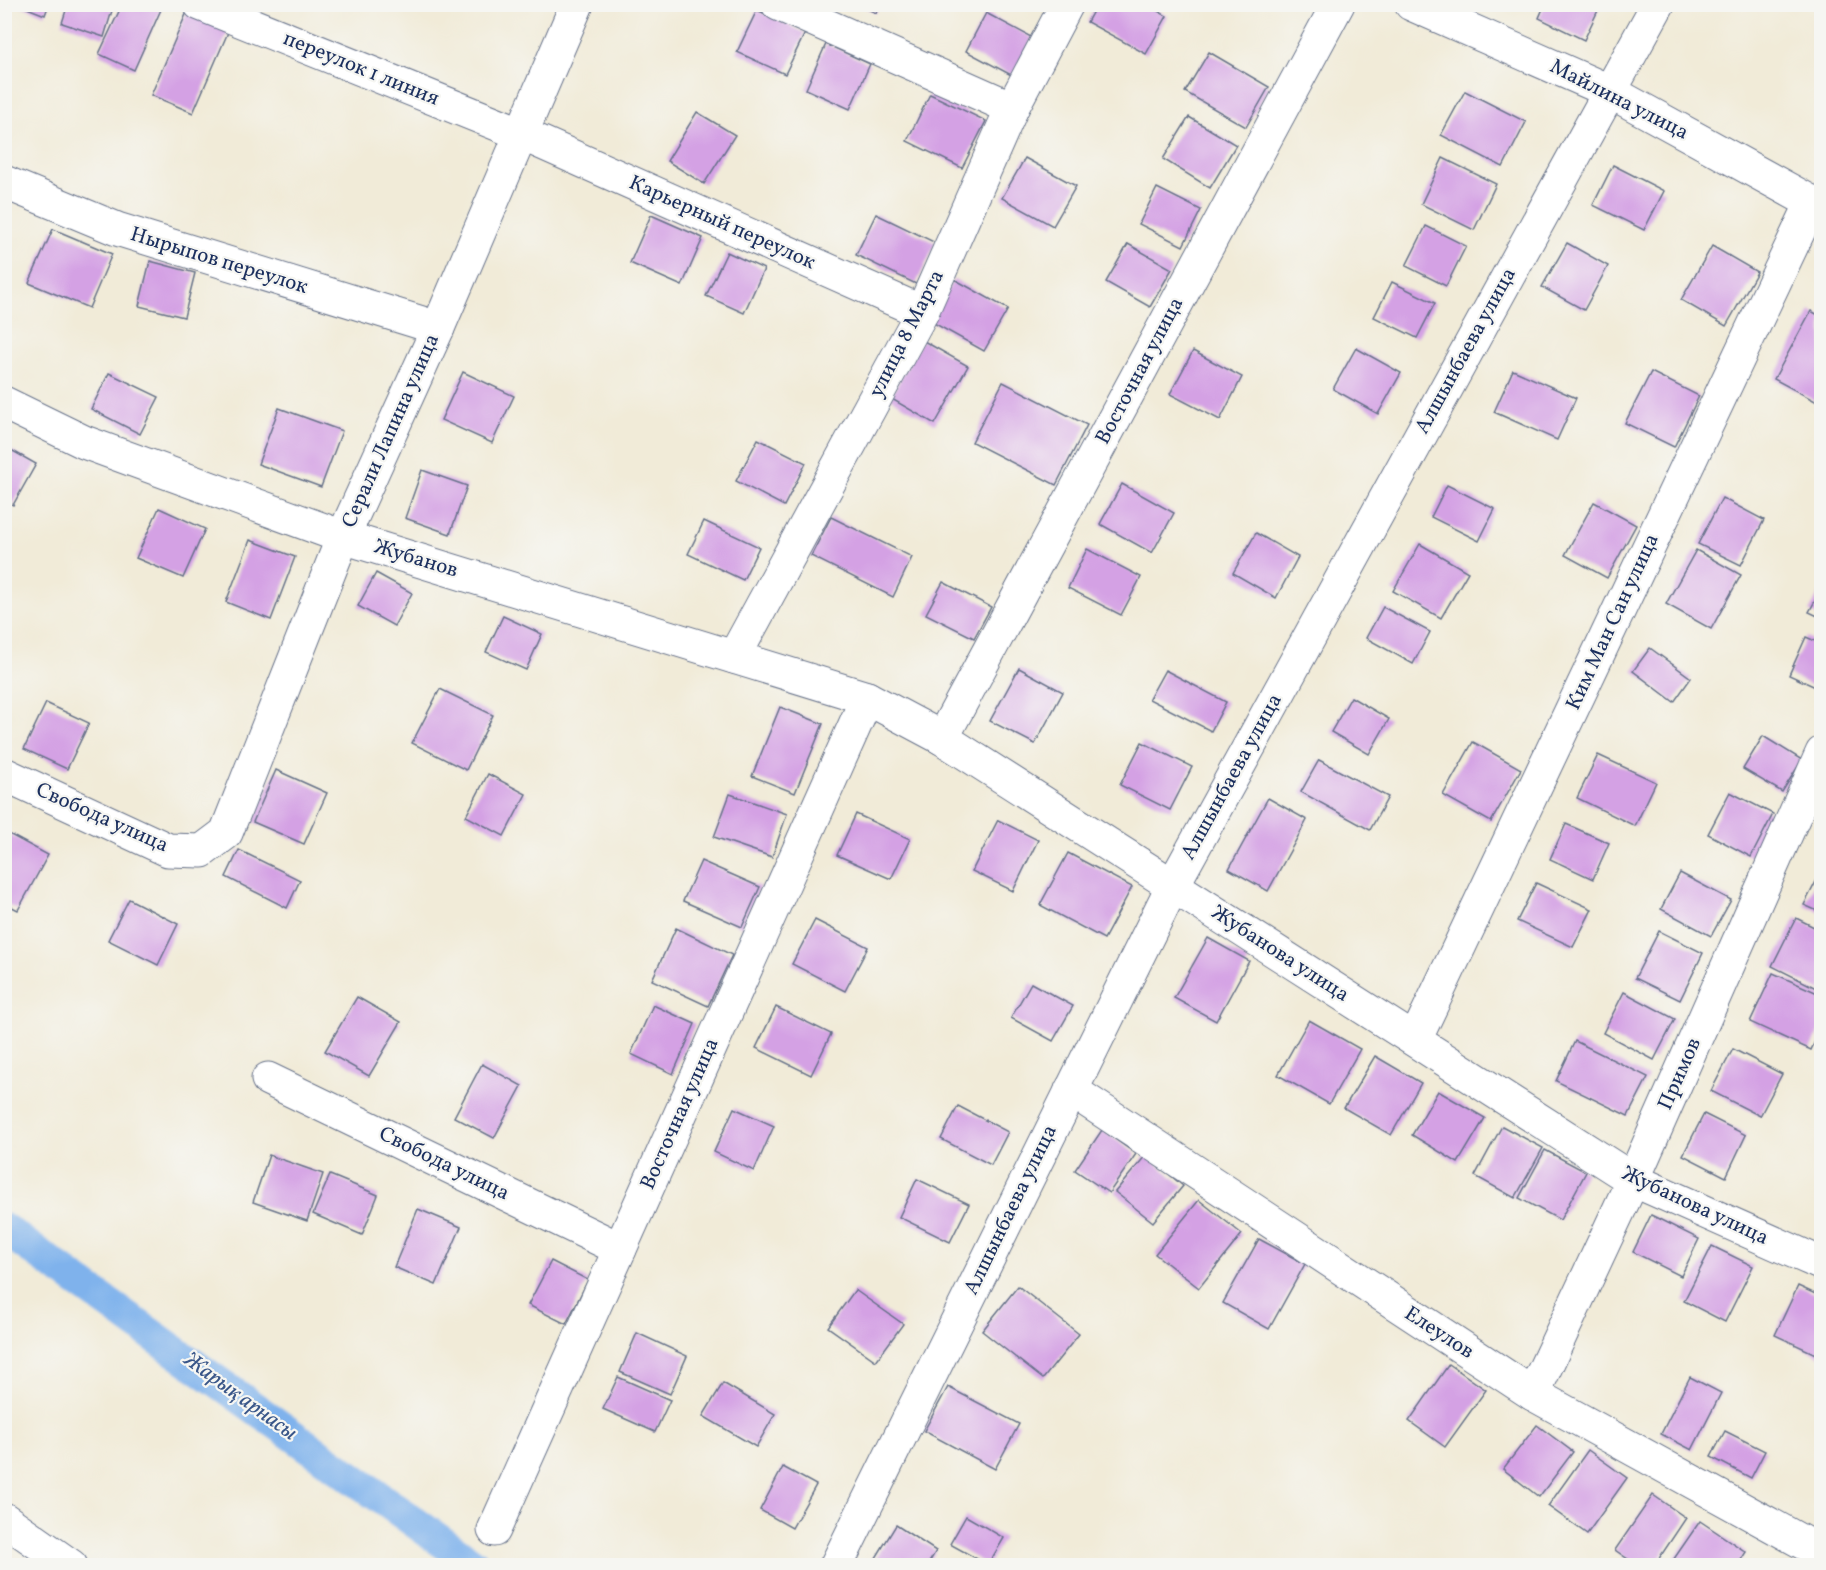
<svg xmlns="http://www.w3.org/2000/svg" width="1826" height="1570" viewBox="0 0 1826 1570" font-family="Vollkorn,serif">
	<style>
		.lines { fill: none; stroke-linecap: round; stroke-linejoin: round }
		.canal { stroke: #7fb2ec; stroke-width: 32 }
		.building { fill: #d4a1e4 }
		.minor-casing { stroke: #667189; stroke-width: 35 }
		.minor { stroke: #fff; stroke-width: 33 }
		.labels { text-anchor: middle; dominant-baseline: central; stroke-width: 4.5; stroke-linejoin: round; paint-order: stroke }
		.street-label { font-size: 21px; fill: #1b2f5e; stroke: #f6f6f2 }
		.water-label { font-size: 22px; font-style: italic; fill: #395689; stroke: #f6f6f2 }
	</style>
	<rect width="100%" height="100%" fill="#f6f6f2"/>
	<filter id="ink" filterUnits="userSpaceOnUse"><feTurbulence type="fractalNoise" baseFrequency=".0167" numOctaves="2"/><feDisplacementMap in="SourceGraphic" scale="12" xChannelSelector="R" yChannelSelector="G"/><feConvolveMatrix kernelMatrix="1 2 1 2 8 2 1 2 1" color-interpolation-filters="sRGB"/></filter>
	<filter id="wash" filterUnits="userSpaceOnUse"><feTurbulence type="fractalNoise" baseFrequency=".008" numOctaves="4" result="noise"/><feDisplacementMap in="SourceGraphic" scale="24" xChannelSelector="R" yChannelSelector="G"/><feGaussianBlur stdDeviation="1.35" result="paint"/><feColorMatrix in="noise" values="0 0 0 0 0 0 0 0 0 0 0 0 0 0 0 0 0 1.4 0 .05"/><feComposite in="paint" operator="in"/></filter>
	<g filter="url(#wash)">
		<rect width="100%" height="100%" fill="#f1ebd8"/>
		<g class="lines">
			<path class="canal" d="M4 1229 476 1566"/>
		</g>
		<g id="blocks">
			<g class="building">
				<path d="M17 4H49L45 15Z"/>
				<path d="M68 4H114L104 37 62 23Z"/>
				<path d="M857 4H880L876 13Z"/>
				<path d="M1097 4H1145L1167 16 1146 54 1087 22Z"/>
				<path d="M1545 4H1601L1584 40 1539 18Z"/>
				<path d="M122 5H163L134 70 99 54Z"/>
				<path d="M757 10 805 33 785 74 737 52Z"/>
				<path d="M187 12 229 30 193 113 151 95Z"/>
				<path d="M986 13 1033 38 1013 76 966 51Z"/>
				<path d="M826 44 870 64 850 109 806 89Z"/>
				<path d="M1209 52 1269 87 1246 127 1185 92Z"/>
				<path d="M1465 91 1526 122 1503 167 1441 135Z"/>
				<path d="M930 94 986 121 962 168 907 141Z"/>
				<path d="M697 112 735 135 704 184 667 161Z"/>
				<path d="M1189 117 1236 145 1210 188 1163 159Z"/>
				<path d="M1025 158 1076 186 1053 226 1002 198Z"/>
				<path d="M1443 158 1496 184 1474 230 1421 204Z"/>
				<path d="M1613 165 1664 191 1644 230 1593 205Z"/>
				<path d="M1157 188 1201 210 1183 246 1139 224Z"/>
				<path d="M876 214 936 243 916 284 856 255Z"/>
				<path d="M651 215 703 238 682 286 630 263Z"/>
				<path d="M1426 226 1466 246 1446 286 1406 266Z"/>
				<path d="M53 229 112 254 89 308 29 283Z"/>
				<path d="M1567 243 1608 266 1584 310 1542 287Z"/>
				<path d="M1128 244 1172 269 1150 307 1106 282Z"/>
				<path d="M1712 246 1757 272 1726 326 1681 300Z"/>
				<path d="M727 252 764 269 744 313 706 296Z"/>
				<path d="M150 261 195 273 184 317 139 306Z"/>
				<path d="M954 279 1008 309 984 351 930 321Z"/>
				<path d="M1392 282 1435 303 1417 338 1374 317Z"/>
				<path d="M1811 311 1822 317V394L1817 402 1774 379Z"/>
				<path d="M922 340 968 366 935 424 890 398Z"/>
				<path d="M1356 348 1401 373 1378 414 1333 389Z"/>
				<path d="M1193 351 1242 377 1220 420 1170 394Z"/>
				<path d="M1513 370 1576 398 1557 440 1494 412Z"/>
				<path d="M463 372 514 396 492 443 441 420Z"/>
				<path d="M1651 372 1699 396 1674 447 1625 423Z"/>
				<path d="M109 373 159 397 140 434 91 409Z"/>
				<path d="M1003 382 1087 425 1056 485 972 442Z"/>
				<path d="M279 408 342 431 321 487 258 464Z"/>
				<path d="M758 439 806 463 784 506 736 481Z"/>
				<path d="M4 446 36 464 13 505 4 500Z"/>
				<path d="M422 470 467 486 450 534 405 518Z"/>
				<path d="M1122 484 1174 513 1152 553 1100 524Z"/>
				<path d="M1447 485 1495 509 1479 541 1431 517Z"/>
				<path d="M1722 498 1764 520 1741 565 1698 544Z"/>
				<path d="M1594 502 1636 525 1607 578 1565 555Z"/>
				<path d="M159 508 205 529 183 578 136 558Z"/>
				<path d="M831 517 912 557 893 597 811 556Z"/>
				<path d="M704 521 759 547 743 580 688 554Z"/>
				<path d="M1256 533 1298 557 1276 598 1233 573Z"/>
				<path d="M250 540 295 557 271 620 226 602Z"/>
				<path d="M1420 544 1468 572 1441 618 1393 591Z"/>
				<path d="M1087 549 1141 577 1121 615 1068 588Z"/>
				<path d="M1696 550 1741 575 1711 629 1666 604Z"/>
				<path d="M376 573 412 593 394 626 358 606Z"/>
				<path d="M943 582 991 607 974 638 926 614Z"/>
				<path d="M1822 588V618L1809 612Z"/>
				<path d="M1383 607 1430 632 1413 664 1366 638Z"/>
				<path d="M503 616 542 634 526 670 486 652Z"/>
				<path d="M1806 637 1822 644V690L1789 675Z"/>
				<path d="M1650 648 1691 678 1674 702 1633 671Z"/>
				<path d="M1019 668 1063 692 1035 744 990 721Z"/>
				<path d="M1165 670 1226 702 1211 731 1149 699Z"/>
				<path d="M440 689 493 715 466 770 412 743Z"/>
				<path d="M1351 697 1389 719 1369 754 1331 732Z"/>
				<path d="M46 703 89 723 67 769 24 749Z"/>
				<path d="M780 707 823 724 795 793 752 776Z"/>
				<path d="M1763 736 1802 760 1782 792 1743 769Z"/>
				<path d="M1142 742 1192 767 1170 810 1120 785Z"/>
				<path d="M1473 742 1521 769 1491 822 1443 795Z"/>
				<path d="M1598 755 1656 782 1635 826 1577 798Z"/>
				<path d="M1319 760 1388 797 1370 830 1301 792Z"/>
				<path d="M276 770 327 793 304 844 253 822Z"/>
				<path d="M488 774 526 794 504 836 466 816Z"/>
				<path d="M1730 792 1773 814 1751 857 1708 834Z"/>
				<path d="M730 794 787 814 772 857 714 837Z"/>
				<path d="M1268 798 1307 820 1268 891 1229 869Z"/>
				<path d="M856 814 910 839 891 879 837 855Z"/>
				<path d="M998 820 1038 840 1013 891 972 871Z"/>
				<path d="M1566 824 1609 843 1593 879 1550 859Z"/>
				<path d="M7 833 48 855 18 910 4 903Z"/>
				<path d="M239 850 300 880 287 908 226 877Z"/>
				<path d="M1068 853 1132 887 1104 939 1040 905Z"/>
				<path d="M701 861 760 887 742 927 683 901Z"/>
				<path d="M1822 870V913L1804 905Z"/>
				<path d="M1680 873 1731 900 1711 936 1661 909Z"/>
				<path d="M1536 883 1592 909 1573 947 1517 921Z"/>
				<path d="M129 899 178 924 158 965 108 940Z"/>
				<path d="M1796 918 1822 931V991L1772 966Z"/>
				<path d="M815 920 868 947 845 991 792 964Z"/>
				<path d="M676 928 732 955 708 1006 652 980Z"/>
				<path d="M1659 931 1703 953 1680 1000 1635 978Z"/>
				<path d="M1208 938 1249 961 1216 1021 1174 998Z"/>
				<path d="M1773 973 1822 995V1026L1811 1050 1750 1022Z"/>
				<path d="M1031 983 1073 1006 1053 1041 1011 1018Z"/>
				<path d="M1624 992 1675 1019 1654 1060 1603 1033Z"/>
				<path d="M357 997 401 1022 369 1076 325 1051Z"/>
				<path d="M653 1005 695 1024 673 1074 631 1054Z"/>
				<path d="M776 1007 831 1034 811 1075 756 1048Z"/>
				<path d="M1309 1020 1360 1049 1329 1104 1278 1075Z"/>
				<path d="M1575 1041 1648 1077 1628 1116 1556 1081Z"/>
				<path d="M1733 1049 1782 1074 1760 1116 1711 1091Z"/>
				<path d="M1375 1056 1421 1083 1391 1135 1344 1108Z"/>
				<path d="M482 1064 522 1086 494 1138 454 1117Z"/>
				<path d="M1438 1091 1485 1118 1458 1163 1412 1135Z"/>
				<path d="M958 1106 1008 1132 991 1165 941 1139Z"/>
				<path d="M734 1108 774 1126 754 1171 714 1152Z"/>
				<path d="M1704 1114 1746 1135 1726 1177 1683 1155Z"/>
				<path d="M1502 1126 1543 1148 1515 1198 1475 1176Z"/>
				<path d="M1102 1130 1136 1154 1109 1193 1075 1170Z"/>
				<path d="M1545 1150 1586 1172 1560 1220 1519 1198Z"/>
				<path d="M269 1155 323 1174 307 1221 253 1202Z"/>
				<path d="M1146 1155 1183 1186 1153 1222 1115 1192Z"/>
				<path d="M330 1175 378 1195 362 1235 313 1214Z"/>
				<path d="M917 1179 969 1204 950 1242 899 1217Z"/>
				<path d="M1199 1200 1242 1234 1199 1288 1155 1254Z"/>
				<path d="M418 1209 461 1227 436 1285 394 1267Z"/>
				<path d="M1651 1215 1699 1239 1681 1276 1633 1252Z"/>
				<path d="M1259 1239 1305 1264 1269 1329 1223 1303Z"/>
				<path d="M1712 1246 1753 1266 1725 1322 1684 1301Z"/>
				<path d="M551 1261 588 1280 566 1324 528 1305Z"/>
				<path d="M1018 1286 1079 1334 1043 1379 982 1331Z"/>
				<path d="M1798 1286 1822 1297V1357L1775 1335Z"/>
				<path d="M855 1290 903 1324 876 1361 828 1327Z"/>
				<path d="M637 1333 687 1356 670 1394 620 1372Z"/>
				<path d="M1449 1364 1486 1390 1445 1447 1409 1421Z"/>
				<path d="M618 1377 670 1400 655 1432 603 1409Z"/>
				<path d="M1690 1377 1721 1393 1692 1450 1661 1434Z"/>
				<path d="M723 1383 775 1414 756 1447 703 1416Z"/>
				<path d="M948 1387 1019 1424 995 1469 924 1431Z"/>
				<path d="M1537 1425 1573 1452 1539 1497 1503 1469Z"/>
				<path d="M1725 1431 1765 1451 1751 1478 1711 1457Z"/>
				<path d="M1588 1450 1627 1478 1587 1534 1548 1506Z"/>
				<path d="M783 1467 816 1485 792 1528 760 1510Z"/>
				<path d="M1653 1495 1686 1518 1654 1566H1638L1615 1550Z"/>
				<path d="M966 1516 1004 1538 988 1565 950 1544Z"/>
				<path d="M1700 1521 1746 1552 1737 1566H1669Z"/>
				<path d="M896 1525 936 1551 927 1566H871Z"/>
			</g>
		</g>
	</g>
	<g filter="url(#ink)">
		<use href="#blocks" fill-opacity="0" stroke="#667189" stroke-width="1.5"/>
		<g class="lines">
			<defs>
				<g id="minor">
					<path d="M200 4 522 134 922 312"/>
					<path d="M778 4 1012 108"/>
					<path d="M1411 4 1609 91 1822 208"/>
					<path d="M4 182 117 229 438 328"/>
					<path d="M4 403 84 442 343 537 867 698 942 738 1633 1180 1822 1264"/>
					<path d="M734 657 922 312 1012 108 1067 4"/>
					<path d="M942 738 1338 4"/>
					<path d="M4 774 168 850 202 851 226 833 343 537 438 328 577 4"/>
					<path d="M1415 1040 1812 203"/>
					<path d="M268 1079 620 1249"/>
					<path d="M1071 1090 1533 1394 1822 1553"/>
					<path d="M1533 1394 1633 1180 1822 753"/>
					<path d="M4 1519 71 1566"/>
					<path d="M494 1530 867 698"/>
					<path d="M836 1566 1173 885 1658 4"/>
				</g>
			</defs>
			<use href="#minor" class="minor-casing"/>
			<use href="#minor" class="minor"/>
		</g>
	</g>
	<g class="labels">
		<g class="street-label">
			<text transform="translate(361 69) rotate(22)">переулок 1 линия</text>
			<text transform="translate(1619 100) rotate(27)">Майлина улица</text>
			<text transform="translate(722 223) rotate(24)">Карьерный переулок</text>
			<text transform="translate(219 261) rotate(17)">Нырыпов переулок</text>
			<text transform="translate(907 334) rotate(-63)">улица 8 Марта</text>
			<text transform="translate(1466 351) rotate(-61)">Алшынбаева улица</text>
			<text transform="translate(1140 371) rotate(-62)">Восточная улица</text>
			<text transform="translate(391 431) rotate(-66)">Серали Лапина улица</text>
			<text transform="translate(416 559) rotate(17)">Жубанов</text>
			<text transform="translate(1613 622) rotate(-65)">Ким Ман Сан улица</text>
			<text transform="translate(1232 777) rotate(-61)">Алшынбаева улица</text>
			<text transform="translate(102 818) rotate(24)">Свобода улица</text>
			<text transform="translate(1280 954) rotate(33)">Жубанова улица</text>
			<text transform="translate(1680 1074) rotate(-66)">Примов</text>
			<text transform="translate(680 1114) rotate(-66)">Восточная улица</text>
			<text transform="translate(444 1164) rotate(26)">Свобода улица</text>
			<text transform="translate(1695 1206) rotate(25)">Жубанова улица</text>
			<text transform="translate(1011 1210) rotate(-64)">Алшынбаева улица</text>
			<text transform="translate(1439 1333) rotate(33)">Елеулов</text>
		</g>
		<g class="water-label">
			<text transform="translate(240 1397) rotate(36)">Жарық арнасы</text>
		</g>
	</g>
	<rect width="1826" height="1570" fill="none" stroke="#f6f6f2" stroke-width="24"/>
</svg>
